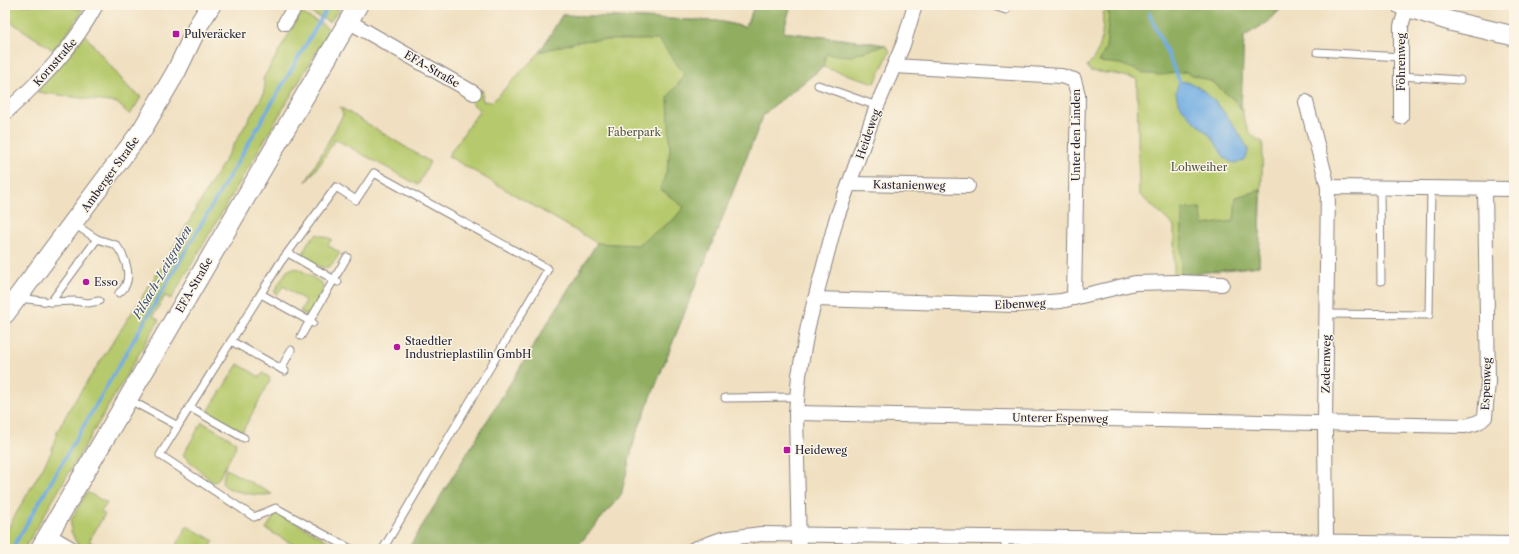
<svg xmlns="http://www.w3.org/2000/svg" width="1519" height="554" viewBox="0 0 1519 554" font-family="'Libre Caslon Text',serif">
	<style>
		.green { fill: #b6c96c; stroke: #6c7654 }
		.forest { fill: #90ad60; stroke: #59684e }
		.water { fill: #72ade3; stroke: #4a688f }
		.lines { fill: none; stroke-linecap: round; stroke-linejoin: round }
		.stream { stroke: #72ade3; stroke-width: 3.5 }
		.lane-casing { stroke: #89817e; stroke-width: 9 }
		.street-casing { stroke: #89817e; stroke-width: 16 }
		.secondary-casing { stroke: #89817e; stroke-width: 21 }
		.lane { stroke: #fff; stroke-width: 7 }
		.street { stroke: #fff; stroke-width: 14 }
		.secondary { stroke: #fff; stroke-width: 19 }
		.poi-dot { fill: #b5179e; stroke: #fcf5e5; stroke-width: 1.5 }
		.labels { text-anchor: middle; dominant-baseline: central; stroke-width: 3; stroke-linejoin: round; paint-order: stroke }
		.poi-label { font-size: 11px; fill: #22223b; stroke: #fcf5e5; text-anchor: start }
		.street-label { font-size: 11px; fill: #22223b; stroke: #fcf5e5 }
		.park-label { font-size: 11px; fill: #4e544a; stroke: #fcf5e5 }
		.water-label { font-size: 12px; font-style: italic; fill: #3e5376; stroke: #fcf5e5 }
	</style>
	<rect width="100%" height="100%" fill="#fcf5e5"/>
	<filter id="ink" filterUnits="userSpaceOnUse"><feTurbulence type="fractalNoise" baseFrequency=".025" numOctaves="2"/><feDisplacementMap in="SourceGraphic" scale="8" xChannelSelector="R" yChannelSelector="G"/><feConvolveMatrix kernelMatrix="1 2 1 2 8 2 1 2 1" color-interpolation-filters="sRGB"/></filter>
	<filter id="wash" filterUnits="userSpaceOnUse"><feTurbulence type="fractalNoise" baseFrequency=".012" numOctaves="4" result="noise"/><feDisplacementMap in="SourceGraphic" scale="16" xChannelSelector="R" yChannelSelector="G"/><feGaussianBlur stdDeviation="0.9" result="paint"/><feColorMatrix in="noise" values="0 0 0 0 0 0 0 0 0 0 0 0 0 0 0 0 0 1.4 0 .05"/><feComposite in="paint" operator="in"/></filter>
	<g filter="url(#wash)">
		<rect width="100%" height="100%" fill="#f0e0c1"/>
		<g class="green">
			<path d="M5 5H75L74 7 83 10 66 35 53 50 5 18Z"/>
			<path d="M305 5H342L330 22 303 9Z"/>
			<path d="M755 5H791L783 32 868 42 885 45 890 51 875 83 823 67 772 107 763 116 635 437 621 495 575 549H408L597 243 448 156 480 110 471 103 480 90 483 91 482 97 483 101 492 102 540 52 562 15 718 21 745 27Z"/>
			<path d="M1144 5H1279L1280 10 1268 22 1244 36C1243 63 1230 132 1263 142L1259 266 1174 276V226L1139 194 1137 79 1115 74 1090 71 1087 66C1104 49 1102 35 1103 12L1129 9Z"/>
			<path d="M301 13 327 27 328 30 327 34 171 299 165 296 153 316 159 320 24 549H5V533L51 453 57 432 70 408 168 257 263 95 265 86 263 79Z"/>
			<path d="M85 35 128 87 141 97 130 115 117 103 37 92Z"/>
			<path d="M340 107 430 162 418 185 335 139 321 163 306 182 343 115Z"/>
			<path d="M317 234 332 239 328 245 340 253C331 267 328 272 312 263 307 261 304 259 303 254L308 242Z"/>
			<path d="M293 268 299 269 322 283C325 293 316 309 307 315L300 312 306 301 283 286 277 295 275 293V290L287 271Z"/>
			<path d="M238 364 260 377 263 373 269 377 270 381 242 432 207 413Z"/>
			<path d="M202 422 236 442 235 449 219 478 215 482 211 481 183 455Z"/>
			<path d="M226 469 272 494C262 497 224 492 222 482Z"/>
			<path d="M87 492 107 503 101 512 105 514 89 541 103 549H88L76 542 71 531V520Z"/>
			<path d="M278 512 333 544 331 549H301L266 529 276 513Z"/>
			<path d="M187 526 214 541 209 549H182L176 546Z"/>
		</g>
		<g class="forest">
			<path d="M755 5H791L783 32 885 45 851 56 826 54 823 67 772 107 763 116 635 437 621 495 575 549H408L597 243 637 245 674 219 684 207 660 189 667 170 670 149 668 97 685 75 659 40H591L576 42 540 52 562 15 718 21 745 27Z"/>
			<path d="M1144 5H1283L1268 22 1244 36 1241 109 1233 99 1212 82 1185 72 1161 75 1147 74 1120 64 1099 62 1106 48 1109 11Z"/>
			<path d="M1261 190 1259 266 1181 275 1182 209 1200 208 1203 225 1234 221 1236 197Z"/>
		</g>
		<path class="water" d="M1180 82C1204 77 1239 131 1248 149 1248 159 1239 167 1229 161 1222 157 1218 146 1213 139 1202 125 1164 102 1180 82Z"/>
		<g class="lines">
			<g class="stream">
				<path d="M1149 13 1180 82"/>
				<path d="M12 549 329 5"/>
			</g>
		</g>
	</g>
	<g filter="url(#ink)">
		<g class="lines">
			<defs>
				<g id="lane">
					<path d="M991 5 1006 10"/>
					<path d="M1317 52 1401 57"/>
					<path d="M1401 76 1460 80"/>
					<path d="M818 85 877 106"/>
					<path d="M1380 188 1381 281"/>
					<path d="M97 239 116 245C126 258 135 281 119 293"/>
					<path d="M288 253 338 282"/>
					<path d="M261 294 313 323"/>
					<path d="M19 298 51 302 97 239 74 224"/>
					<path d="M51 302 75 301 88 303 99 301"/>
					<path d="M1326 314 1429 315 1431 189"/>
					<path d="M301 336 347 257"/>
					<path d="M231 341 285 371"/>
					<path d="M281 369 291 350"/>
					<path d="M725 398 797 397"/>
					<path d="M128 399 178 426 160 455 254 517 276 508 351 549"/>
					<path d="M189 407 244 438"/>
					<path d="M178 426 280 263 336 187 356 200 374 173 548 269 383 549"/>
					<path d="M1005 537V549"/>
				</g>
				<g id="street">
					<path d="M348 21 474 93"/>
					<path d="M285 23 296 5"/>
					<path d="M895 66 1061 76 1074 80 1078 95 1074 298"/>
					<path d="M1306 102 1328 187 1325 423 1326 541"/>
					<path d="M5 113C40 81 74 47 96 5"/>
					<path d="M1401 117V26L1407 7"/>
					<path d="M850 184 968 186"/>
					<path d="M1328 187 1514 189"/>
					<path d="M815 299 1016 305 1061 301 1135 283 1178 282 1222 284"/>
					<path d="M796 413 1465 426C1473 424 1480 423 1485 417L1488 382 1485 189"/>
					<path d="M48 535 72 549"/>
					<path d="M694 549 722 539 761 534 1514 544"/>
					<path d="M799 549 796 413 799 375 808 326 836 220 877 106 903 45 915 5"/>
				</g>
				<g id="secondary">
					<path d="M1401 5 1450 21 1514 36"/>
					<path d="M5 314 142 130 176 72 199 24 211 5"/>
					<path d="M40 549 358 5"/>
				</g>
			</defs>
			<use href="#lane" class="lane-casing"/>
			<use href="#street" class="street-casing"/>
			<use href="#secondary" class="secondary-casing"/>
			<use href="#lane" class="lane"/>
			<use href="#street" class="street"/>
			<use href="#secondary" class="secondary"/>
		</g>
	</g>
	<g class="poi-dot">
		<rect x="172" y="30" width="8" height="8" rx="2"/>
		<circle cx="86" cy="282" r="4"/>
		<circle cx="397" cy="347" r="4"/>
		<rect x="783" y="446" width="8" height="8" rx="2"/>
	</g>
	<g class="labels">
		<g class="poi-label">
			<text x="184" y="34">Pulveräcker</text>
			<text x="94" y="282">Esso</text>
			<text x="405" y="341">Staedtler<tspan x="405" dy="13">Industrieplastilin GmbH</tspan></text>
			<text x="795" y="450">Heideweg</text>
		</g>
		<g class="street-label">
			<text transform="translate(55 62) rotate(-49)">Kornstraße</text>
			<text transform="translate(1401 62) rotate(-90)">Föhrenweg</text>
			<text transform="translate(432 69) rotate(30)">EFA-Straße</text>
			<text transform="translate(868 134) rotate(-71)">Heideweg</text>
			<text transform="translate(1076 135) rotate(-90)">Unter den Linden</text>
			<text transform="translate(110 174) rotate(-54)">Amberger Straße</text>
			<text transform="translate(909 185) rotate(1)">Kastanienweg</text>
			<text transform="translate(194 285) rotate(-60)">EFA-Straße</text>
			<text transform="translate(1020 304) rotate(-2)">Eibenweg</text>
			<text transform="translate(1326 364) rotate(-89)">Zedernweg</text>
			<text transform="translate(1486 384) rotate(-88)">Espenweg</text>
			<text transform="translate(1060 418) rotate(1)">Unterer Espenweg</text>
		</g>
		<g class="park-label">
			<text x="634" y="132">Faberpark</text>
			<text x="1199" y="167">Lohweiher</text>
		</g>
		<g class="water-label">
			<text transform="translate(162 272) rotate(-60)">Pilsach-Leitgraben</text>
		</g>
	</g>
	<rect width="1519" height="554" fill="none" stroke="#fcf5e5" stroke-width="20"/>
</svg>
